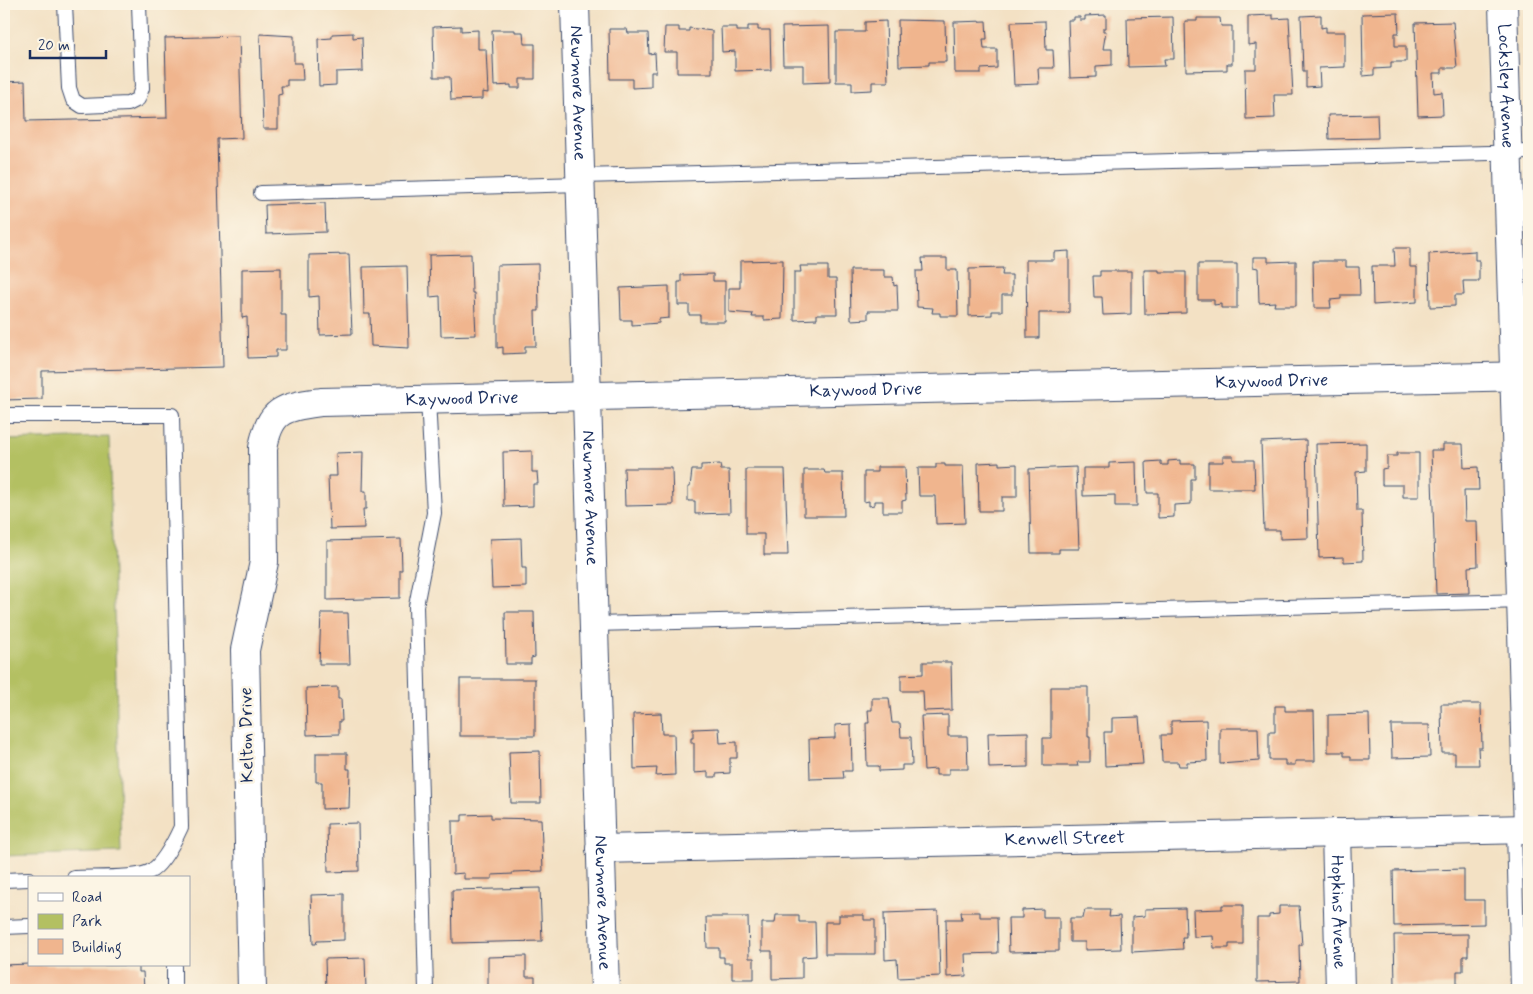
<svg xmlns="http://www.w3.org/2000/svg" width="1533" height="994" viewBox="0 0 1533 994" font-family="Mynerve,sans-serif">
	<style>
		.green { fill: #b3c062; stroke: #677860 }
		.building { fill: #f0b58e }
		.lines { fill: none; stroke-linecap: round; stroke-linejoin: round }
		.lane-casing { stroke: #3b4a6d; stroke-width: 16 }
		.street-casing { stroke: #3b4a6d; stroke-width: 30 }
		.lane { stroke: #fff; stroke-width: 14 }
		.street { stroke: #fff; stroke-width: 28 }
		.labels { text-anchor: middle; dominant-baseline: central; stroke-width: 5; stroke-linejoin: round; paint-order: stroke }
		.street-label { font-size: 18px; fill: #1b2f5e; stroke: #fcf5e5 }
	</style>
	<rect width="100%" height="100%" fill="#fcf5e5"/>
	<filter id="ink" filterUnits="userSpaceOnUse"><feTurbulence type="fractalNoise" baseFrequency=".02" numOctaves="2"/><feDisplacementMap in="SourceGraphic" scale="10" xChannelSelector="R" yChannelSelector="G"/><feConvolveMatrix kernelMatrix="1 2 1 2 8 2 1 2 1" color-interpolation-filters="sRGB"/></filter>
	<filter id="wash" filterUnits="userSpaceOnUse"><feTurbulence type="fractalNoise" baseFrequency=".0096" numOctaves="4" result="noise"/><feDisplacementMap in="SourceGraphic" scale="20" xChannelSelector="R" yChannelSelector="G"/><feGaussianBlur stdDeviation="1.12" result="paint"/><feColorMatrix in="noise" values="0 0 0 0 0 0 0 0 0 0 0 0 0 0 0 0 0 1.4 0 .05"/><feComposite in="paint" operator="in"/></filter>
	<g filter="url(#wash)">
		<rect width="100%" height="100%" fill="#f3e1c4"/>
		<path class="green" d="M109 437 121 852 4 856V440Z"/>
		<g id="blocks">
			<g class="building">
				<path d="M1398 13 1399 33H1395V46H1406V62H1391V68L1374 69V75L1363 76 1362 14Z"/>
				<path d="M1106 15V28H1103V31H1106L1103 49H1112V65L1096 66V77L1070 78 1068 20H1074V17H1080V20H1085V16Z"/>
				<path d="M1273 15V19L1289 18 1293 95H1274L1275 118 1246 119 1245 69H1256V44L1248 45V16Z"/>
				<path d="M1321 15V28L1326 27V32H1345V67L1319 68 1320 86 1306 87V71H1303L1301 16Z"/>
				<path d="M1173 17 1174 59H1164L1165 66 1128 67 1127 18Z"/>
				<path d="M1197 18H1220L1221 26H1232V64H1227V70L1186 71 1185 21H1197Z"/>
				<path d="M898 20 945 21 946 62H929V65L899 66Z"/>
				<path d="M886 21 888 82H872V90L852 91V82H836V32H865V22Z"/>
				<path d="M986 21 987 39H983L984 49H997V68L981 69V73H955L954 22Z"/>
				<path d="M1045 21 1046 50H1053L1054 68H1038L1039 84 1014 85 1011 22Z"/>
				<path d="M1453 22 1457 68H1442V73H1433L1434 93 1442 92 1443 115 1418 116 1415 23Z"/>
				<path d="M461 26V31L478 30V49H486L488 93 482 92V99L451 100 450 77H434L433 27Z"/>
				<path d="M748 26H758V30H770L771 70 735 71V51L722 52 721 27H737V31H748Z"/>
				<path d="M829 26 830 82 803 83V65H783L782 27Z"/>
				<path d="M665 27H679V31H689V28L712 31V73H677V52H664Z"/>
				<path d="M609 29H627L628 33H648L649 54 655 53 656 72H651V87L632 88V79H610Z"/>
				<path d="M492 30H515V32H523L524 44H535V79H520V88H511V85L494 86Z"/>
				<path d="M353 33V38L362 37 363 71 336 72V85L319 86 318 39 332 38V34Z"/>
				<path d="M260 34 294 36V63H302L303 80H287V86H281L282 94 278 95V129H263Z"/>
				<path d="M239 36 242 138 217 139 223 367 42 371V399L4 400V82L25 81 26 121 167 118 165 38Z"/>
				<path d="M1377 114 1378 138 1329 139 1328 115Z"/>
				<path d="M325 203 326 232 266 234 265 205Z"/>
				<path d="M1394 248H1410V267H1417V302L1373 305 1372 266H1395Z"/>
				<path d="M1069 251V313H1039V338H1027L1026 260H1054V252Z"/>
				<path d="M1475 251V260H1479V281H1463L1464 295H1455V306L1430 307 1429 254Z"/>
				<path d="M349 254 352 334 320 335 319 296 309 297V255Z"/>
				<path d="M471 254 472 293H474L476 335 441 336 440 296 430 297 429 255Z"/>
				<path d="M1253 257H1268V262L1296 261V306H1274L1275 302 1259 303 1258 268 1253 267Z"/>
				<path d="M922 258H947V270H957L958 316H940V313H932L933 308 917 307 916 271H923Z"/>
				<path d="M783 260 782 319 764 320V317H752L753 314 729 312V288H740V261Z"/>
				<path d="M1313 261H1346V267H1359L1360 295H1341V299L1330 300 1331 308H1314Z"/>
				<path d="M538 264 539 311H535L536 346H525V353L503 354V347L497 348V265Z"/>
				<path d="M1198 264H1237V308H1221V304L1214 305V300H1198Z"/>
				<path d="M407 266 409 348 371 346 370 314H364L363 267Z"/>
				<path d="M800 266H828V279H836L837 314H817V319L794 320V272H801Z"/>
				<path d="M281 268V315H286V350H276V357L248 358 247 317 242 318V269Z"/>
				<path d="M1003 268 1002 275H1012V295H1002V311H992V315L969 316V269Z"/>
				<path d="M850 270H884V277H893L894 286 897 285 898 311H868V319L851 320Z"/>
				<path d="M1144 270H1159V272H1186V313L1145 314Z"/>
				<path d="M1100 271H1131V314L1103 315 1102 297H1094L1093 276H1100Z"/>
				<path d="M713 274V281H725V322H700V315H689V305H678V282H681V275Z"/>
				<path d="M669 286V318L659 319V323L632 325V320H621L620 288Z"/>
				<path d="M1306 440 1308 538 1280 539V530H1264L1261 442Z"/>
				<path d="M1366 443V471L1356 472 1357 511H1362L1363 561 1344 562V557L1319 558 1316 444Z"/>
				<path d="M1443 444H1463L1464 468 1478 467 1479 490H1464L1465 521H1477L1478 566 1468 567 1469 593 1436 594 1431 450H1443Z"/>
				<path d="M532 451V472H537L538 484H533V506L504 507 503 452Z"/>
				<path d="M363 452 362 491H366V509H363L364 528 330 529 328 476H337L336 453Z"/>
				<path d="M1397 453H1419V497H1403V485H1382V469L1387 468V456H1397Z"/>
				<path d="M1223 456H1233V460H1254L1255 489H1208V462H1223Z"/>
				<path d="M1180 460V464H1195V479H1191V504L1174 505V517L1158 518V493H1147L1146 462 1161 461V465H1168V461Z"/>
				<path d="M999 462V465L1017 464V497H1002V511H979L978 463Z"/>
				<path d="M1136 462 1137 506H1115V495L1083 496V468H1109V463Z"/>
				<path d="M720 464 721 470H729L730 513 695 514V501H688V487H690L692 470H701V465Z"/>
				<path d="M936 464H945V466H963L965 523 936 524 935 496H919L918 468H936Z"/>
				<path d="M877 467H905L906 500 902 501V512H883V501H874V505L869 506V501L864 502V472H877Z"/>
				<path d="M1076 467 1079 549H1059V553H1031L1029 469Z"/>
				<path d="M624 468H672L673 505 625 506Z"/>
				<path d="M746 469H785L788 555H764V534H746Z"/>
				<path d="M804 470H824L825 473H843L844 516H804Z"/>
				<path d="M521 538 522 568H526V587L492 588 490 539Z"/>
				<path d="M401 539 402 570H400V598L327 600V541Z"/>
				<path d="M505 612H534L535 657 531 658V664H506Z"/>
				<path d="M321 613H348L350 664H319Z"/>
				<path d="M923 662H951L952 710 924 711 923 691H901V675L923 674Z"/>
				<rect x="460" y="679" width="75" height="57"/>
				<path d="M338 687V699H341L342 721H339V734L307 735 306 688Z"/>
				<path d="M1051 687H1088V737H1090V762H1077L1078 766H1043V738H1051Z"/>
				<path d="M872 698H889L892 723H900L901 737H911L912 765H902V770L879 771V766H867L866 723H869L868 710H872Z"/>
				<path d="M1441 704H1481L1482 748H1478L1479 765H1455V753H1442Z"/>
				<path d="M1275 706H1285V711H1314L1315 761H1295V765H1285V760H1269V732H1275Z"/>
				<path d="M661 713 662 734H674L675 775 656 776 657 768 634 769 633 714Z"/>
				<path d="M1369 714 1370 760H1351V756H1344V752H1328V715Z"/>
				<path d="M948 715V736H967L968 769H949V775H936V769L924 770 921 716Z"/>
				<path d="M1139 717 1143 764 1105 766 1104 732H1112V718Z"/>
				<path d="M1206 720 1207 761 1187 762V766H1179L1178 762H1162L1161 735H1171V721Z"/>
				<path d="M851 724 852 771H843L844 778 810 779 809 739 835 738V725Z"/>
				<path d="M1391 725H1429L1430 757 1392 758Z"/>
				<path d="M719 728 720 743 737 742V758H730V773L716 774V777H708V772L694 773V743H691V738H693V729Z"/>
				<path d="M1220 728H1258L1259 761 1220 764Z"/>
				<path d="M1028 732V767L989 768 988 733Z"/>
				<path d="M540 751 541 803H511L509 752Z"/>
				<path d="M316 753H347V769H350L349 808 322 809V782H316Z"/>
				<path d="M491 814V818L541 819 543 871 513 872V874L492 875V879H464V873L453 874 452 821H462V815Z"/>
				<path d="M358 823 359 871 328 872 327 824Z"/>
				<path d="M1464 869V900H1484V924L1394 926 1393 871Z"/>
				<path d="M540 888 542 941 453 943 452 890Z"/>
				<path d="M344 894V940L317 941 316 944H313L311 895Z"/>
				<path d="M1222 905H1243V944H1229V948H1214L1213 936 1194 937 1193 910 1222 909Z"/>
				<path d="M1279 906H1299L1302 945H1299L1300 981 1257 982V918H1269V915L1279 914Z"/>
				<path d="M1185 908 1186 937H1182L1183 949 1132 952V917L1145 916V909Z"/>
				<path d="M1043 909V917H1059V951L1009 952 1008 918H1022V910Z"/>
				<path d="M1085 910H1110L1109 917 1120 916 1121 949 1085 950V942H1070V918H1083Z"/>
				<path d="M938 911 940 976 898 978 897 959 885 960 884 913Z"/>
				<path d="M961 912H980V917H997L998 953 965 954 966 976 947 977 946 919H962Z"/>
				<path d="M776 915H799V922H815L816 956 802 957V978L772 979V951H762V923H775Z"/>
				<path d="M839 915H864V920H875V954H825V922H839Z"/>
				<path d="M706 917H748L749 958H754V979H732V963H724V957H719V948H707Z"/>
				<path d="M1468 934V956H1463V971H1457V985L1395 986 1394 935Z"/>
				<path d="M526 956V977H535V990H488V957Z"/>
				<path d="M365 958 366 990H326L325 959Z"/>
				<path d="M29 964V965H139V972H143L144 990H4V965Z"/>
			</g>
		</g>
	</g>
	<g filter="url(#ink)">
		<use href="#blocks" fill-opacity="0" stroke="#3b4a6d" stroke-width="1"/>
		<g class="lines">
			<defs>
				<g id="lane">
					<path d="M65 4 69 88 73 100 82 106 128 104 138 99 142 88 139 4"/>
					<path d="M581 176 1529 152"/>
					<path d="M261 193 581 184"/>
					<path d="M4 415H172L181 827C175 840 162 866 149 872 135 879 92 877 74 878"/>
					<path d="M594 624 1526 601"/>
					<path d="M1514 829 1518 990"/>
					<path d="M4 880 29 879"/>
					<path d="M4 927 29 926"/>
					<path d="M174 965V990"/>
					<path d="M426 990 416 606 434 513 428 399"/>
				</g>
				<g id="street">
					<path id="s1" d="M575 4 605 990"/>
					<path id="s2" d="M1503 4 1528 829"/>
					<path id="s3" d="M1336 833 1340 990"/>
					<path id="s4" d="M600 849 1529 829"/>
					<path id="s5" d="M252 990 245 650 264 562 263 448C270 408 285 407 321 402L1529 376"/>
				</g>
			</defs>
			<use href="#lane" class="lane-casing"/>
			<use href="#street" class="street-casing"/>
			<use href="#lane" class="lane"/>
			<use href="#street" class="street"/>
		</g>
	</g>
	<g class="labels">
		<g class="street-label">
			<text stroke="none"><textPath href="#s2" startOffset="82">Locksley Avenue</textPath></text>
			<text stroke="none"><textPath href="#s1" startOffset="89">Newmore Avenue</textPath></text>
			<text stroke="none"><textPath href="#s5" startOffset="1578">Kaywood Drive</textPath></text>
			<text stroke="none"><textPath href="#s5" startOffset="1172">Kaywood Drive</textPath></text>
			<text stroke="none"><textPath href="#s5" startOffset="768">Kaywood Drive</textPath></text>
			<text stroke="none"><textPath href="#s1" startOffset="494">Newmore Avenue</textPath></text>
			<text transform="translate(247 735) rotate(-91)">Kelton Drive</text>
			<text stroke="none"><textPath href="#s4" startOffset="465">Kenwell Street</textPath></text>
			<text stroke="none"><textPath href="#s1" startOffset="899">Newmore Avenue</textPath></text>
			<text stroke="none"><textPath href="#s3" startOffset="79">Hopkins Avenue</textPath></text>
		</g>
	</g>
	<rect width="1533" height="994" fill="none" stroke="#fcf5e5" stroke-width="20"/>
	<rect x="28" y="876" width="162" height="90" fill="#fcf5e5" stroke="#a2a6af"/>
	<rect x="38" y="893" width="25" height="8" fill="#ffffff" stroke="#a2a6af"/>
	<text x="72" y="902" font-size="15" fill="#1b2f5e">Road</text>
	<rect x="38" y="914" width="25" height="15" fill="#b3c062" stroke="#a2a6af"/>
	<text x="72" y="926" font-size="15" fill="#1b2f5e">Park</text>
	<rect x="38" y="939" width="25" height="15" fill="#f0b58e" stroke="#a2a6af"/>
	<text x="72" y="952" font-size="15" fill="#1b2f5e">Building</text>
	<path d="M30 50v8h76v-8" fill="none" stroke="#1b2f5e" stroke-width="2.5"/>
	<text x="38" y="50" font-size="15" fill="#1b2f5e" stroke="#fcf5e5" stroke-width="4" paint-order="stroke">20 m</text>
</svg>
